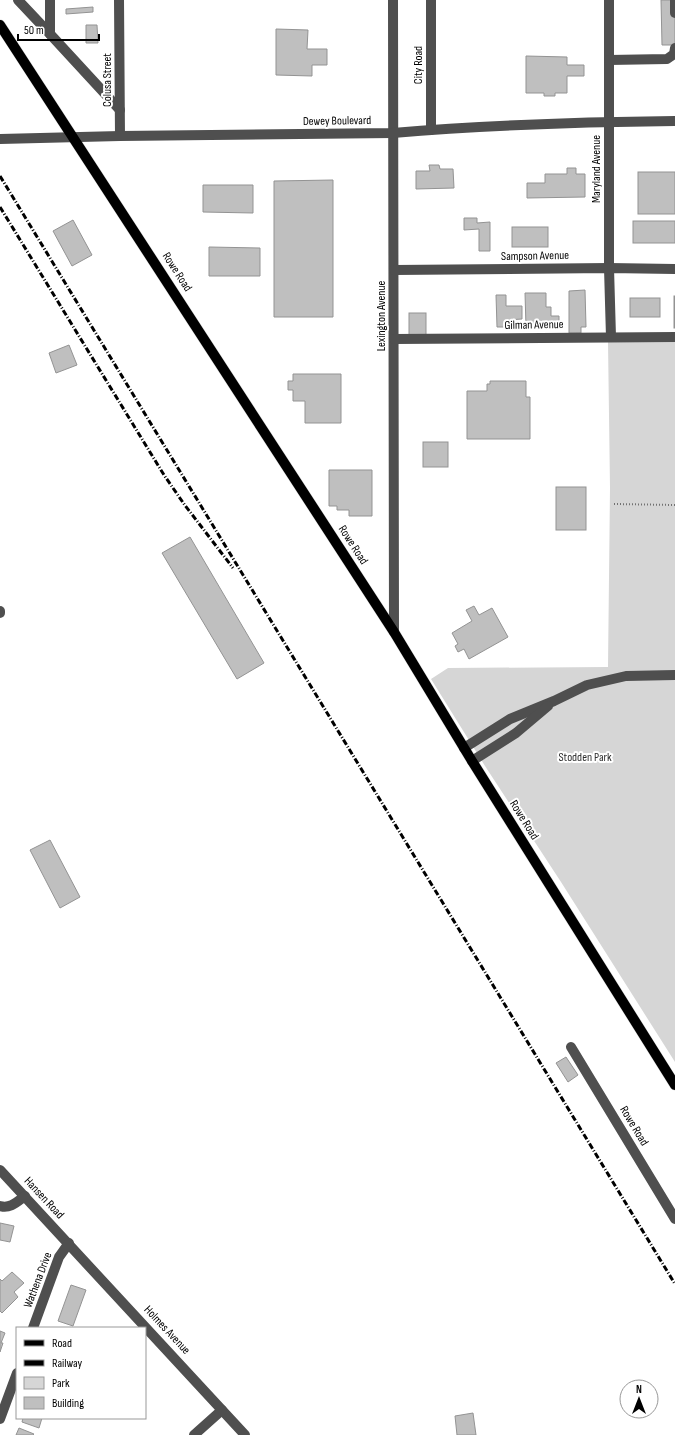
<svg xmlns="http://www.w3.org/2000/svg" width="675" height="1435" viewBox="0 0 675 1435" font-family="'Sofia Sans Condensed',sans-serif">
	<style>
		.green { fill: #d6d6d6 }
		.building { fill: #bfbfbf; stroke: #939393 }
		.lines { fill: none; stroke-linecap: round; stroke-linejoin: round }
		.major-casing { stroke: #dbdbdb; stroke-width: 11 }
		.path { stroke: #717171; stroke-width: 2; stroke-dasharray: 1 2; stroke-linecap: butt }
		.minor { stroke: #4f4f4f; stroke-width: 10 }
		.major { stroke: #000; stroke-width: 10 }
		.rail { stroke: #000; stroke-width: 3; stroke-dasharray: 6 2 1 2; stroke-linecap: butt }
		.labels { text-anchor: middle; dominant-baseline: central; stroke-width: 4; stroke-linejoin: round; paint-order: stroke }
		.street-label { font-size: 12px; fill: #000; stroke: #fff }
		.park-label { font-size: 12px; fill: #2d2d2d; stroke: #fff }
	</style>
	<rect width="100%" height="100%" fill="#fff"/>
	<path class="green" d="M608 342H675V1062L561 882 485 766 431 679 448 668 608 667 610 488Z"/>
	<g class="building">
		<path d="M661 0H675V45H662Z"/>
		<path d="M93 7V12L66 14V9Z"/>
		<path d="M86 25H97L98 43H86Z"/>
		<path d="M276 29 308 30 307 49H327V65H312V76L276 75Z"/>
		<path d="M526 56 567 57V65H584V76H567V93H555V96H544V93H526Z"/>
		<path d="M429 165H439L440 169H453L454 188 416 189V171H430Z"/>
		<path d="M567 168H576V174H585V197L527 198V183H545V174H567Z"/>
		<rect x="638" y="172" width="37" height="42"/>
		<path d="M333 180V317H274V181Z"/>
		<path d="M203 185H253V213L203 212Z"/>
		<path d="M464 218H477V223L490 222V251H479V229L464 230Z"/>
		<path d="M73 220 92 255 72 266 53 231Z"/>
		<rect x="633" y="221" width="42" height="22"/>
		<rect x="512" y="227" width="36" height="20"/>
		<path d="M209 247 260 248V276H209Z"/>
		<path d="M585 290 586 327H581V333H569V291Z"/>
		<path d="M525 293H546V307H551V316H559V327H526Z"/>
		<path d="M496 295H506V306H522V319L507 320 508 327H497Z"/>
		<rect x="674" y="296" width="1" height="32"/>
		<rect x="630" y="298" width="30" height="19"/>
		<rect x="409" y="313" width="17" height="22"/>
		<path d="M69 345 77 365 56 373 49 353Z"/>
		<path d="M293 374H341V423H305V401H293V390H288V381H293Z"/>
		<path d="M490 381H526V397H530V439H467V391H487V384H490Z"/>
		<rect x="423" y="442" width="25" height="25"/>
		<path d="M329 470H372V516H349V510H337V506H329Z"/>
		<rect x="556" y="487" width="30" height="43"/>
		<path d="M190 537 264 663 237 679 162 553Z"/>
		<path d="M474 606 479 615 492 608 508 637 469 659 464 649 458 652 455 646 458 644 452 633 472 621 466 610Z"/>
		<path d="M50 840 80 897 60 908 30 850Z"/>
		<path d="M566 1057 578 1075 568 1082 556 1063Z"/>
		<path d="M0 1223 14 1226 10 1242 0 1240Z"/>
		<path d="M12 1272 24 1283 14 1292 18 1297 2 1313 0 1311V1279L2 1281Z"/>
		<path d="M71 1285 86 1290 73 1326 58 1321Z"/>
		<path d="M0 1331 5 1333 1 1343H3L0 1352Z"/>
		<path d="M473 1413 476 1435H457L455 1416Z"/>
		<path d="M23 1418H42L39 1428 22 1422Z"/>
		<path d="M19 1428 34 1434 33 1435H16Z"/>
	</g>
	<g class="lines">
		<defs>
			<path id="major" d="M0 25 394 632 472 761 675 1085"/>
		</defs>
		<use href="#major" class="major-casing"/>
		<path class="path" d="M614 504 675 505"/>
		<g class="minor">
			<path d="M18 0 50 34"/>
			<path d="M50 0V34L120 110"/>
			<path d="M119 0 120 136"/>
			<path d="M393 0 394 632"/>
			<path d="M609 0V268L611 337"/>
			<path d="M675 0V13"/>
			<path d="M609 60 667 59 674 54 675 48"/>
			<path d="M431 130V0"/>
			<path d="M0 139 120 136 393 133C487 125 581 122 675 121"/>
			<path d="M394 270 609 268 675 269"/>
			<path d="M394 339 675 337"/>
			<path d="M0 611V613"/>
			<path d="M464 748 510 719 554 701 587 685 626 676 675 675"/>
			<path d="M472 761 516 733 548 706"/>
			<path d="M571 1047 675 1219"/>
			<path d="M0 1170 245 1435"/>
			<path d="M0 1206C10 1209 17 1202 25 1196"/>
			<path d="M33 1328 59 1257 69 1243"/>
			<path d="M0 1419 17 1373"/>
			<path d="M194 1435 222 1410"/>
		</g>
		<use href="#major" class="major"/>
		<g class="rail">
			<path d="M0 176 675 1284"/>
			<path d="M0 207 164 475 184 504 233 568"/>
		</g>
	</g>
	<g class="labels">
		<g class="street-label">
			<text transform="translate(418 65) rotate(-90)">City Road</text>
			<text transform="translate(107 80) rotate(-90)">Colusa Street</text>
			<text transform="translate(337 121) rotate(-1)">Dewey Boulevard</text>
			<text transform="translate(596 169) rotate(-90)">Maryland Avenue</text>
			<text transform="translate(535 256) rotate(-1)">Sampson Avenue</text>
			<text transform="translate(177 272) rotate(57)">Rowe Road</text>
			<text transform="translate(381 316) rotate(-90)">Lexington Avenue</text>
			<text transform="translate(534 325) rotate(-1)">Gilman Avenue</text>
			<text transform="translate(353 545) rotate(57)">Rowe Road</text>
			<text transform="translate(524 820) rotate(58)">Rowe Road</text>
			<text transform="translate(634 1126) rotate(59)">Rowe Road</text>
			<text transform="translate(44 1198) rotate(47)">Hansen Road</text>
			<text transform="translate(38 1280) rotate(-69)">Wathena Drive</text>
			<text transform="translate(167 1330) rotate(47)">Holmes Avenue</text>
		</g>
		<g class="park-label">
			<text x="585" y="757">Stodden Park</text>
		</g>
	</g>
	<rect x="16" y="1327" width="130" height="92" fill="#ffffff" stroke="#999999"/>
	<rect x="24" y="1340" width="20" height="6" fill="#000000" stroke="#999999"/>
	<text x="52" y="1347" font-size="12" fill="#000000">Road</text>
	<rect x="24" y="1360" width="20" height="6" fill="#000000" stroke="#999999"/>
	<text x="52" y="1367" font-size="12" fill="#000000">Railway</text>
	<rect x="24" y="1377" width="20" height="12" fill="#d6d6d6" stroke="#999999"/>
	<text x="52" y="1387" font-size="12" fill="#000000">Park</text>
	<rect x="24" y="1397" width="20" height="12" fill="#bfbfbf" stroke="#999999"/>
	<text x="52" y="1407" font-size="12" fill="#000000">Building</text>
	<g transform="translate(639 1399)"><circle r="19" fill="#ffffff" stroke="#999999"/>
	<path d="M0-3L7 15L0 10L-7 15Z" fill="#000000"/>
	<text y="-6" font-size="11" font-weight="bold" text-anchor="middle" fill="#000000">N</text>
	</g>
	<path d="M18 34v6h81v-6" fill="none" stroke="#000000" stroke-width="2"/>
	<text x="24" y="34" font-size="12" fill="#000000" stroke="#ffffff" stroke-width="3" paint-order="stroke">50 m</text>
</svg>
